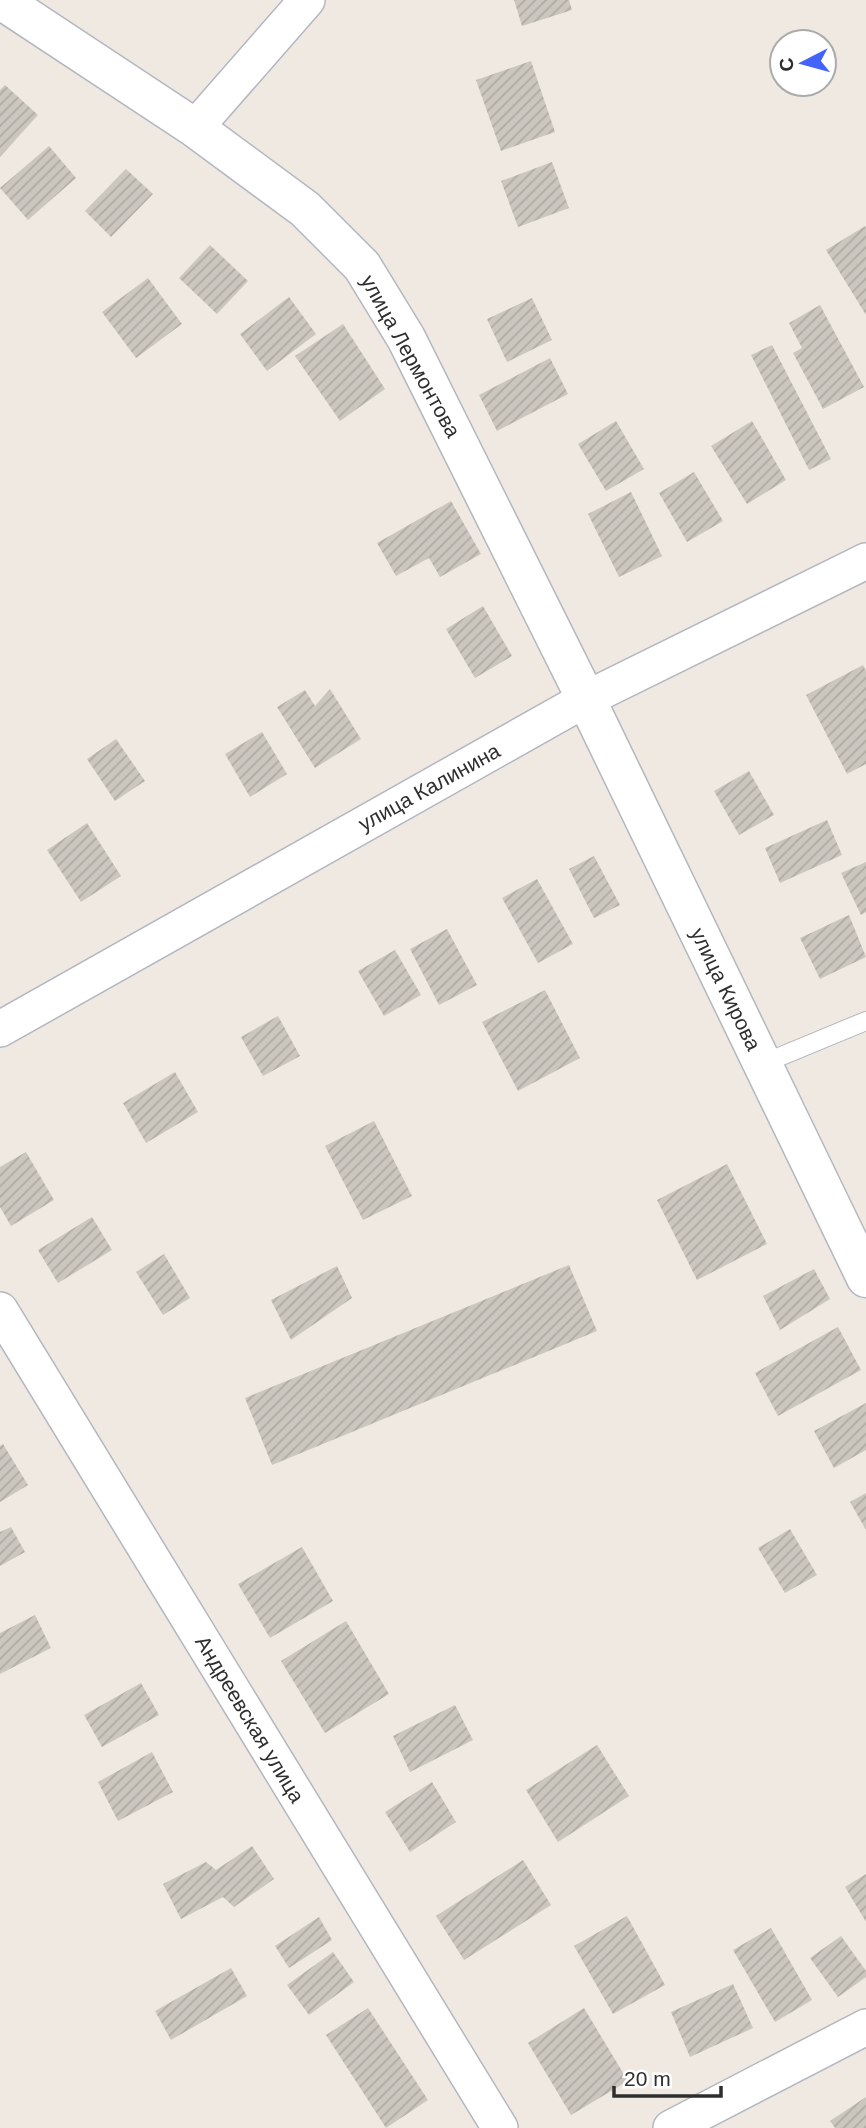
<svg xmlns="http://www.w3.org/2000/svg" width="866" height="2128" viewBox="0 0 866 2128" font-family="Arial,sans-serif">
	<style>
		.building { fill: url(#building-hatch) }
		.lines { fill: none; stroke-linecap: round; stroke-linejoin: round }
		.lane-casing { stroke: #b4b7c1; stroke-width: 20 }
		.street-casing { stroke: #b4b7c1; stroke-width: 38 }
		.secondary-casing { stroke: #b4b7c1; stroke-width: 41 }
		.lane { stroke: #fff; stroke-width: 18 }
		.street { stroke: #fff; stroke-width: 35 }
		.secondary { stroke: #fff; stroke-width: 38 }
		.labels { text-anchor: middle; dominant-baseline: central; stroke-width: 6; stroke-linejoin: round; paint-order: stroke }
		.street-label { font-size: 21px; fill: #2e2e2e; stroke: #fff }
	</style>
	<defs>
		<pattern id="building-hatch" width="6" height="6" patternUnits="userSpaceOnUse" patternTransform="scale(1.75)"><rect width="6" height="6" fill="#cbc7bf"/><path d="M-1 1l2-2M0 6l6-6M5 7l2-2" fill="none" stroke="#afaba4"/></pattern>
	</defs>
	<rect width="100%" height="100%" fill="#efe9e1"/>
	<g class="building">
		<path d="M514 0H569L572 10 522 26Z"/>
		<path d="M531 61 555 132 501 151 476 80Z"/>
		<path d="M5 85 38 115 0 157V90Z"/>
		<path d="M49 146 76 178 28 220 0 188Z"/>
		<path d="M552 162 569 208 518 227 501 181Z"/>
		<path d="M126 169 153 194 111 237 85 211Z"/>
		<path d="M865 226 866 228V315L826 250Z"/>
		<path d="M210 245 248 281 217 314 179 278Z"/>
		<path d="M148 278 182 324 136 358 102 312Z"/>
		<path d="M289 297 316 334 267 371 240 334Z"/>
		<path d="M532 298 552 340 507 362 487 319Z"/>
		<path d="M820 305 864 387 823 409 793 353 802 348 789 323Z"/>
		<path d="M343 324 385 389 340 421 295 356Z"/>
		<path d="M772 345 831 459 809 470 751 355Z"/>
		<path d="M550 358 568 394 497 431 479 395Z"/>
		<path d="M616 421 644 469 606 491 578 444Z"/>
		<path d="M752 421 786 480 747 504 711 446Z"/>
		<path d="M694 472 723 521 687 542 659 493Z"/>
		<path d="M631 492 662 556 619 577 588 514Z"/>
		<path d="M451 501 481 554 440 577 429 558 396 576 377 543Z"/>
		<path d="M483 606 512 656 475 678 446 629Z"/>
		<path d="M863 665 866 671V764L847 774 806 695Z"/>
		<path d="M330 689 361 739 315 768 277 707 305 690 315 706Z"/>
		<path d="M262 732 287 774 250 797 225 754Z"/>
		<path d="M116 739 145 781 115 801 87 759Z"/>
		<path d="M749 771 774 815 739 835 714 791Z"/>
		<path d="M827 820 842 855 780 883 765 848Z"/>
		<path d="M87 823 121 876 81 902 47 850Z"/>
		<path d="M594 856 620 905 594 918 569 869Z"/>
		<path d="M866 862V912L861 915 841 873Z"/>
		<path d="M537 879 573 944 538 963 502 898Z"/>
		<path d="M849 915 866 957 820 979 800 938Z"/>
		<path d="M447 929 477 985 439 1005 410 949Z"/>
		<path d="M395 950 421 995 384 1016 358 971Z"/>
		<path d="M545 990 580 1058 518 1091 482 1022Z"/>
		<path d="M278 1016 300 1056 263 1076 241 1037Z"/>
		<path d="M175 1072 198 1112 146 1143 123 1103Z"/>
		<path d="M374 1121 412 1196 363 1220 325 1146Z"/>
		<path d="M26 1152 54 1200 11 1226 0 1207V1167Z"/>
		<path d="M727 1164 767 1244 697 1280 657 1200Z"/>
		<path d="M92 1217 112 1250 58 1283 38 1250Z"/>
		<path d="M164 1254 190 1298 163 1315 136 1272Z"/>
		<path d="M569 1265 597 1331 272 1465 245 1398Z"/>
		<path d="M337 1266 352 1298 291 1340 271 1300Z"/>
		<path d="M814 1269 830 1299 780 1330 763 1296Z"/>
		<path d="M838 1327 861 1370 778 1416 755 1373Z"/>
		<path d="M866 1403V1450L834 1468 814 1431Z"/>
		<path d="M3 1444 28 1485 0 1502V1446Z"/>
		<path d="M866 1493V1530L850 1502Z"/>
		<path d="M11 1527 25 1552 0 1566V1532Z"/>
		<path d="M790 1529 817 1575 785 1593 758 1548Z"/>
		<path d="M302 1547 333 1601 270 1638 238 1584Z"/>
		<path d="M35 1615 51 1648 0 1674V1633Z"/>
		<path d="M346 1621 389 1694 325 1733 281 1661Z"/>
		<path d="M141 1683 159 1715 102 1747 84 1715Z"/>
		<path d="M455 1705 473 1740 410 1772 393 1736Z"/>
		<path d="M597 1745 629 1796 558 1842 526 1790Z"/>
		<path d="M152 1752 173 1792 118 1821 98 1782Z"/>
		<path d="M432 1782 456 1822 410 1852 385 1812Z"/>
		<path d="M252 1846 274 1879 234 1907 223 1897 181 1919 163 1884 206 1862 216 1870Z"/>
		<path d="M523 1860 551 1905 464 1960 436 1916Z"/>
		<path d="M866 1874V1922L845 1887Z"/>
		<path d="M627 1916 665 1985 613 2014 574 1946Z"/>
		<path d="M319 1917 332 1940 289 1968 275 1946Z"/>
		<path d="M771 1928 812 2000 775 2022 733 1950Z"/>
		<path d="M841 1936 866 1971V1977L838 1997 810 1958Z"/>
		<path d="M333 1952 354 1982 309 2015 287 1985Z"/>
		<path d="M231 1968 247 1996 171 2040 155 2011Z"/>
		<path d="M733 1984 753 2028 690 2057 671 2012Z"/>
		<path d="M368 2008 428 2100 386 2128 326 2035Z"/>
		<path d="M584 2008 628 2081 571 2115 528 2043Z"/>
		<path d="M866 2097V2128H835L830 2121Z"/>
	</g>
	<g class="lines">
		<defs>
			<path id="lane" d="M762 1064 866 1021"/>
			<g id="street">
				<path d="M195 128 307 0"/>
				<path d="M0 1029 586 699 866 561"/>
				<path d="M0 1310 500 2128"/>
				<path d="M671 2128 866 2027"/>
			</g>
			<path id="secondary" d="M1 0 195 128 305 209 362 266 406 338 586 699 866 1278"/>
		</defs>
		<use href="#lane" class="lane-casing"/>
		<use href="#street" class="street-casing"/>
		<use href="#secondary" class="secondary-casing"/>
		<use href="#lane" class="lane"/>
		<use href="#street" class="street"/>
		<use href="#secondary" class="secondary"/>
	</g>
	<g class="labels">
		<g class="street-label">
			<text transform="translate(411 356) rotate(61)">улица Лермонтова</text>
			<text transform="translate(429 787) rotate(-29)">улица Калинина</text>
			<text transform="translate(726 989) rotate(64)">улица Кирова</text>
			<text transform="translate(250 1719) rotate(59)">Андреевская улица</text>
		</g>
	</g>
	<g transform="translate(803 63) rotate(264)"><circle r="33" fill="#ffffff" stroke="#ababab" stroke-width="2"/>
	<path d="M0-5L12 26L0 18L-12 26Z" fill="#4264fb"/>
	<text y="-10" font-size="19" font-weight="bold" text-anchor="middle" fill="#2e2e2e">С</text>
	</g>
	<path d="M614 2086v10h107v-10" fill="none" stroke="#2e2e2e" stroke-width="3.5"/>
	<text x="624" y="2086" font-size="21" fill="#2e2e2e" stroke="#ffffff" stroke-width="5" paint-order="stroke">20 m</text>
</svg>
